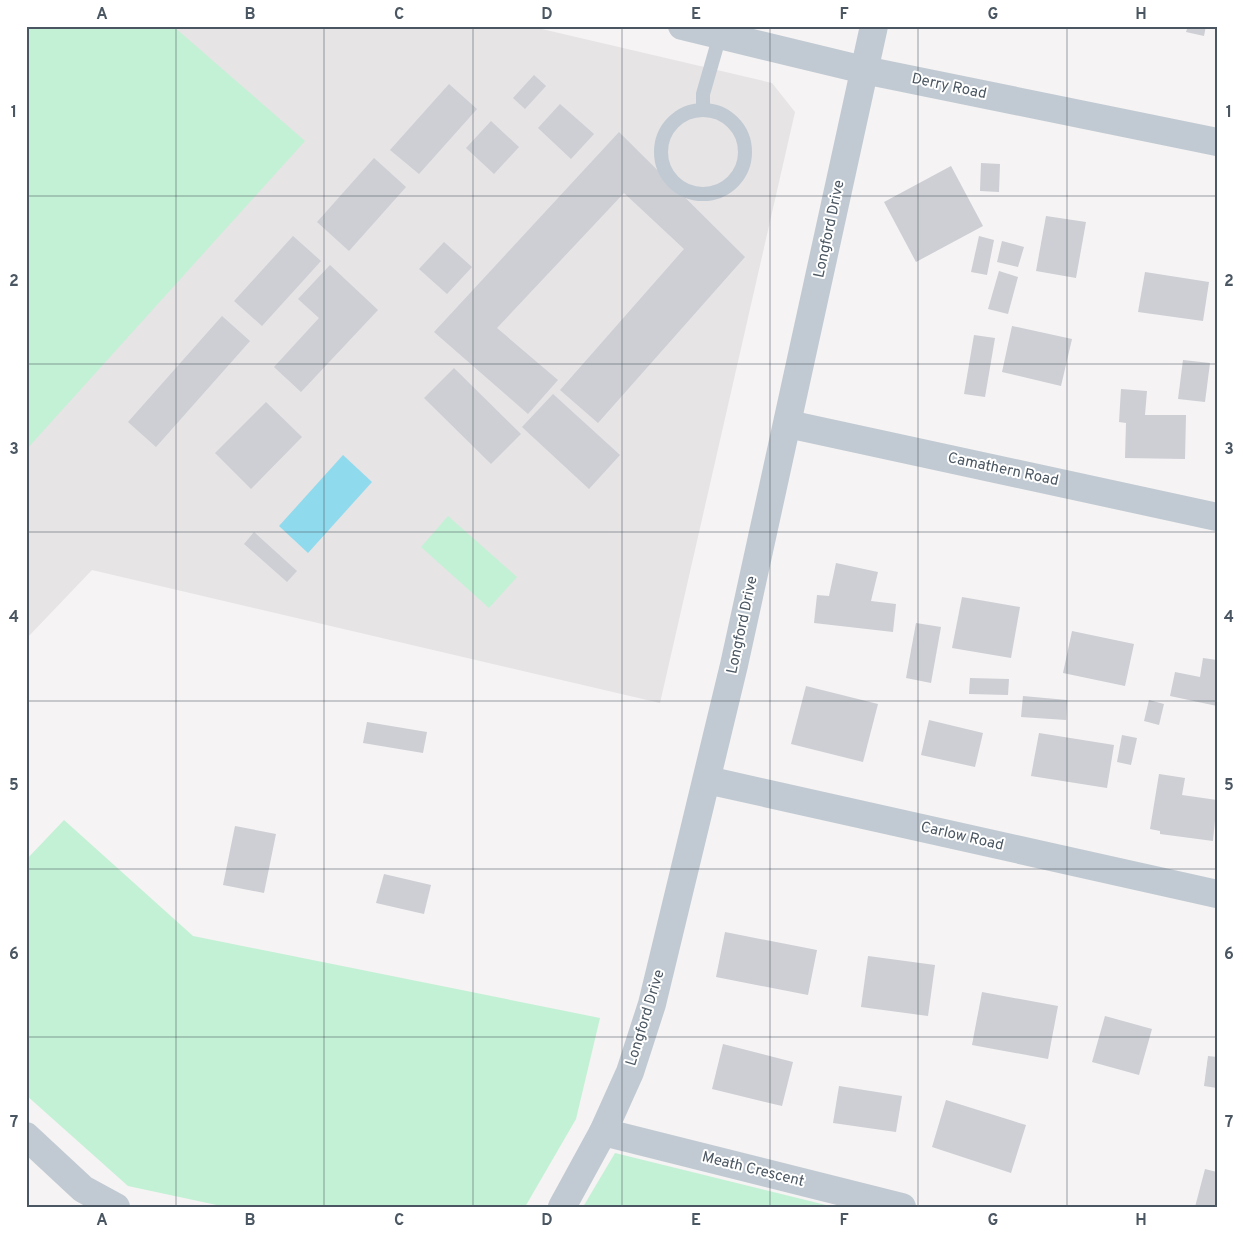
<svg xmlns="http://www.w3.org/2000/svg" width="1243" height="1233" viewBox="0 0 1243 1233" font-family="Overpass,sans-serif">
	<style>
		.education { fill: #e6e4e5 }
		.green { fill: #c3f1d5 }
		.water { fill: #90daee }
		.building { fill: #cdcfd5 }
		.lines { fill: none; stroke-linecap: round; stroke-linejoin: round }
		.lane { stroke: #c1cad2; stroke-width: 14 }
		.street { stroke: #c1cad2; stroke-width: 28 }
		.grid { fill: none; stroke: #4a5661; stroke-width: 1; stroke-opacity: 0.55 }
		.labels { text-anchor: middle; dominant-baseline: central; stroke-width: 4; stroke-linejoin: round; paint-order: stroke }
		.street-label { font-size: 15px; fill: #4a5661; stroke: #fff }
		.neatline { fill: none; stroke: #4a5661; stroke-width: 2 }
		.grid-label { font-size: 16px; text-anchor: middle; font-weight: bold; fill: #4a5661 }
	</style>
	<rect width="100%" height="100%" fill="#f5f3f3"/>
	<path class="education" d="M26 26H529L772 83 795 112 660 703 92 570 26 639Z"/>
	<g class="green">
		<path d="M26 26H173L305 141 26 450Z"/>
		<path d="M448 516 517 577 489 608 421 547Z"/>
		<path d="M64 820 193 936 600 1018 576 1119 525 1207H226L128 1186 26 1095V860Z"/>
		<path d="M615 1153 834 1207H583Z"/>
	</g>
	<path class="water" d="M343 455 372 482 308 553 279 526Z"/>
	<g class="building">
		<path d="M1188 26H1206L1204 36 1186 32Z"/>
		<path d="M534 75 546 86 525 109 513 98Z"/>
		<path d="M449 84 477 109 419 174 390 150Z"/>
		<path d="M560 104 594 134 571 159 538 128Z"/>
		<path d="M491 121 519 147 494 174 466 148Z"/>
		<path d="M619 132 745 257 598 423 560 390 684 249 624 193 497 328 558 380 528 414 434 332Z"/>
		<path d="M374 158 406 187 349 251 317 222Z"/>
		<path d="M981 163 1000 164 999 192 980 191Z"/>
		<path d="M951 166 983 226 916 262 884 202Z"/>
		<path d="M1046 216 1086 222 1076 278 1036 271Z"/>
		<path d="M293 236 321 261 262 326 234 301Z"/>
		<path d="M979 236 994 240 987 275 971 272Z"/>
		<path d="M1002 241 1024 247 1018 267 997 262Z"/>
		<path d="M444 242 472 267 447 294 419 269Z"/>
		<path d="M330 265 378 310 301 392 274 367 319 318 298 299Z"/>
		<path d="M999 271 1018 277 1008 314 988 309Z"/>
		<path d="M1145 272 1209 282 1203 321 1138 312Z"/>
		<path d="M222 316 250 341 156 447 128 422Z"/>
		<path d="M1012 326 1072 339 1061 386 1002 372Z"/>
		<path d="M974 335 995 338 985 397 964 394Z"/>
		<path d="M1183 360 1210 363 1205 402 1178 399Z"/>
		<path d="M454 368 521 434 491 464 424 398Z"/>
		<path d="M1121 389 1147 391 1145 415H1186L1185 459 1125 458 1126 423 1119 422Z"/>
		<path d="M553 394 620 455 589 489 522 427Z"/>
		<path d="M266 402 302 437 251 489 215 453Z"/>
		<path d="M254 532 297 571 287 582 244 544Z"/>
		<path d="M836 563 878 572 871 601 896 604 893 632 814 623 817 595 829 596Z"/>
		<path d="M962 597 1020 607 1011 658 952 648Z"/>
		<path d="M916 623 941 627 931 683 906 678Z"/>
		<path d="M1072 631 1134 644 1125 686 1063 673Z"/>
		<path d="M1203 658 1217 660V706L1170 696 1175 672 1200 677Z"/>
		<path d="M970 678 1009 679 1008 695 969 694Z"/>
		<path d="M806 686 878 704 863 762 791 744Z"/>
		<path d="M1023 696 1067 700 1066 720 1021 717Z"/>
		<path d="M1149 700 1164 704 1159 725 1144 721Z"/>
		<path d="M929 720 983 733 975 767 921 755Z"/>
		<path d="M367 722 427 732 423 753 363 743Z"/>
		<path d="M1039 733 1114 745 1107 788 1031 776Z"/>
		<path d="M1122 735 1137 738 1131 765 1117 762Z"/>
		<path d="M1159 774 1185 778 1182 795 1217 800 1213 841 1160 834V831L1150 829Z"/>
		<path d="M235 826 276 834 264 893 223 885Z"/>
		<path d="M384 874 431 885 424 914 376 903Z"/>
		<path d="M725 932 817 950 808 995 716 977Z"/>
		<path d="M868 956 935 965 928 1016 861 1007Z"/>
		<path d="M982 992 1058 1006 1048 1059 972 1045Z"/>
		<path d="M1105 1016 1152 1029 1139 1075 1092 1062Z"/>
		<path d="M723 1044 793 1062 782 1106 712 1089Z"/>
		<path d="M1208 1056 1217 1057V1088L1204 1086Z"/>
		<path d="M839 1086 902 1096 896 1132 833 1123Z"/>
		<path d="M946 1100 1026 1125 1011 1173 932 1147Z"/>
		<path d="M1205 1169 1217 1172V1207H1195Z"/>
	</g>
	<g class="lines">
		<g class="lane">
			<path d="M703 110V94L720 35"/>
			<circle cx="703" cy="152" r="42"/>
		</g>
		<g class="street">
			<path d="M682 26 864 70 1217 142"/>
			<path d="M788 424 1217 517"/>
			<path d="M707 780 1217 894"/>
			<path d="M603 1132 902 1207"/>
			<path d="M26 1136 83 1189 116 1207"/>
			<path d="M562 1207 603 1132 630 1072 652 1004 734 665 874 26"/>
		</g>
	</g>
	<path class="grid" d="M176 26V1207M324 26V1207M473 26V1207M622 26V1207M770 26V1207M918 26V1207M1067 26V1207M26 196H1217M26 364H1217M26 532H1217M26 701H1217M26 869H1217M26 1037H1217"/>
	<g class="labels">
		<g class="street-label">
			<text transform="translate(949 87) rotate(12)">Derry Road</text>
			<text transform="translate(830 229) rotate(-78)">Longford Drive</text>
			<text transform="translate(1003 470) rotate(12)">Camathern Road</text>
			<text transform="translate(743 625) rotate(-78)">Longford Drive</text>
			<text transform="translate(962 837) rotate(13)">Carlow Road</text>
			<text transform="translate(646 1018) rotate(-73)">Longford Drive</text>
			<text transform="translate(753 1170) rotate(14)">Meath Crescent</text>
		</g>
	</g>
	<rect width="1243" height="1233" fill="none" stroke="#ffffff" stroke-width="55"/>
	<rect x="28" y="28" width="1188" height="1178" class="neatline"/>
	<g class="grid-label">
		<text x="102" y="19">A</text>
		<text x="250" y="19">B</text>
		<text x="399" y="19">C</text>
		<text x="547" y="19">D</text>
		<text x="696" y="19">E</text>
		<text x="844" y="19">F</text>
		<text x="993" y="19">G</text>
		<text x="1141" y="19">H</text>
		<text x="14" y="117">1</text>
		<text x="1229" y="117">1</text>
		<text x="14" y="286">2</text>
		<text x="1229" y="286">2</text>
		<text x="14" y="454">3</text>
		<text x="1229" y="454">3</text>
		<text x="14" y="622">4</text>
		<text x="1229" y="622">4</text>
		<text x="14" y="790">5</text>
		<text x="1229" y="790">5</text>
		<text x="14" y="959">6</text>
		<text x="1229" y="959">6</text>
		<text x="14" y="1127">7</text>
		<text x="1229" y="1127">7</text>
		<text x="102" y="1225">A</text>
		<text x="250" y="1225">B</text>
		<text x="399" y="1225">C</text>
		<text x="547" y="1225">D</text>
		<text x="696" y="1225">E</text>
		<text x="844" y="1225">F</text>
		<text x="993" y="1225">G</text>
		<text x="1141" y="1225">H</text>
	</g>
</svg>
